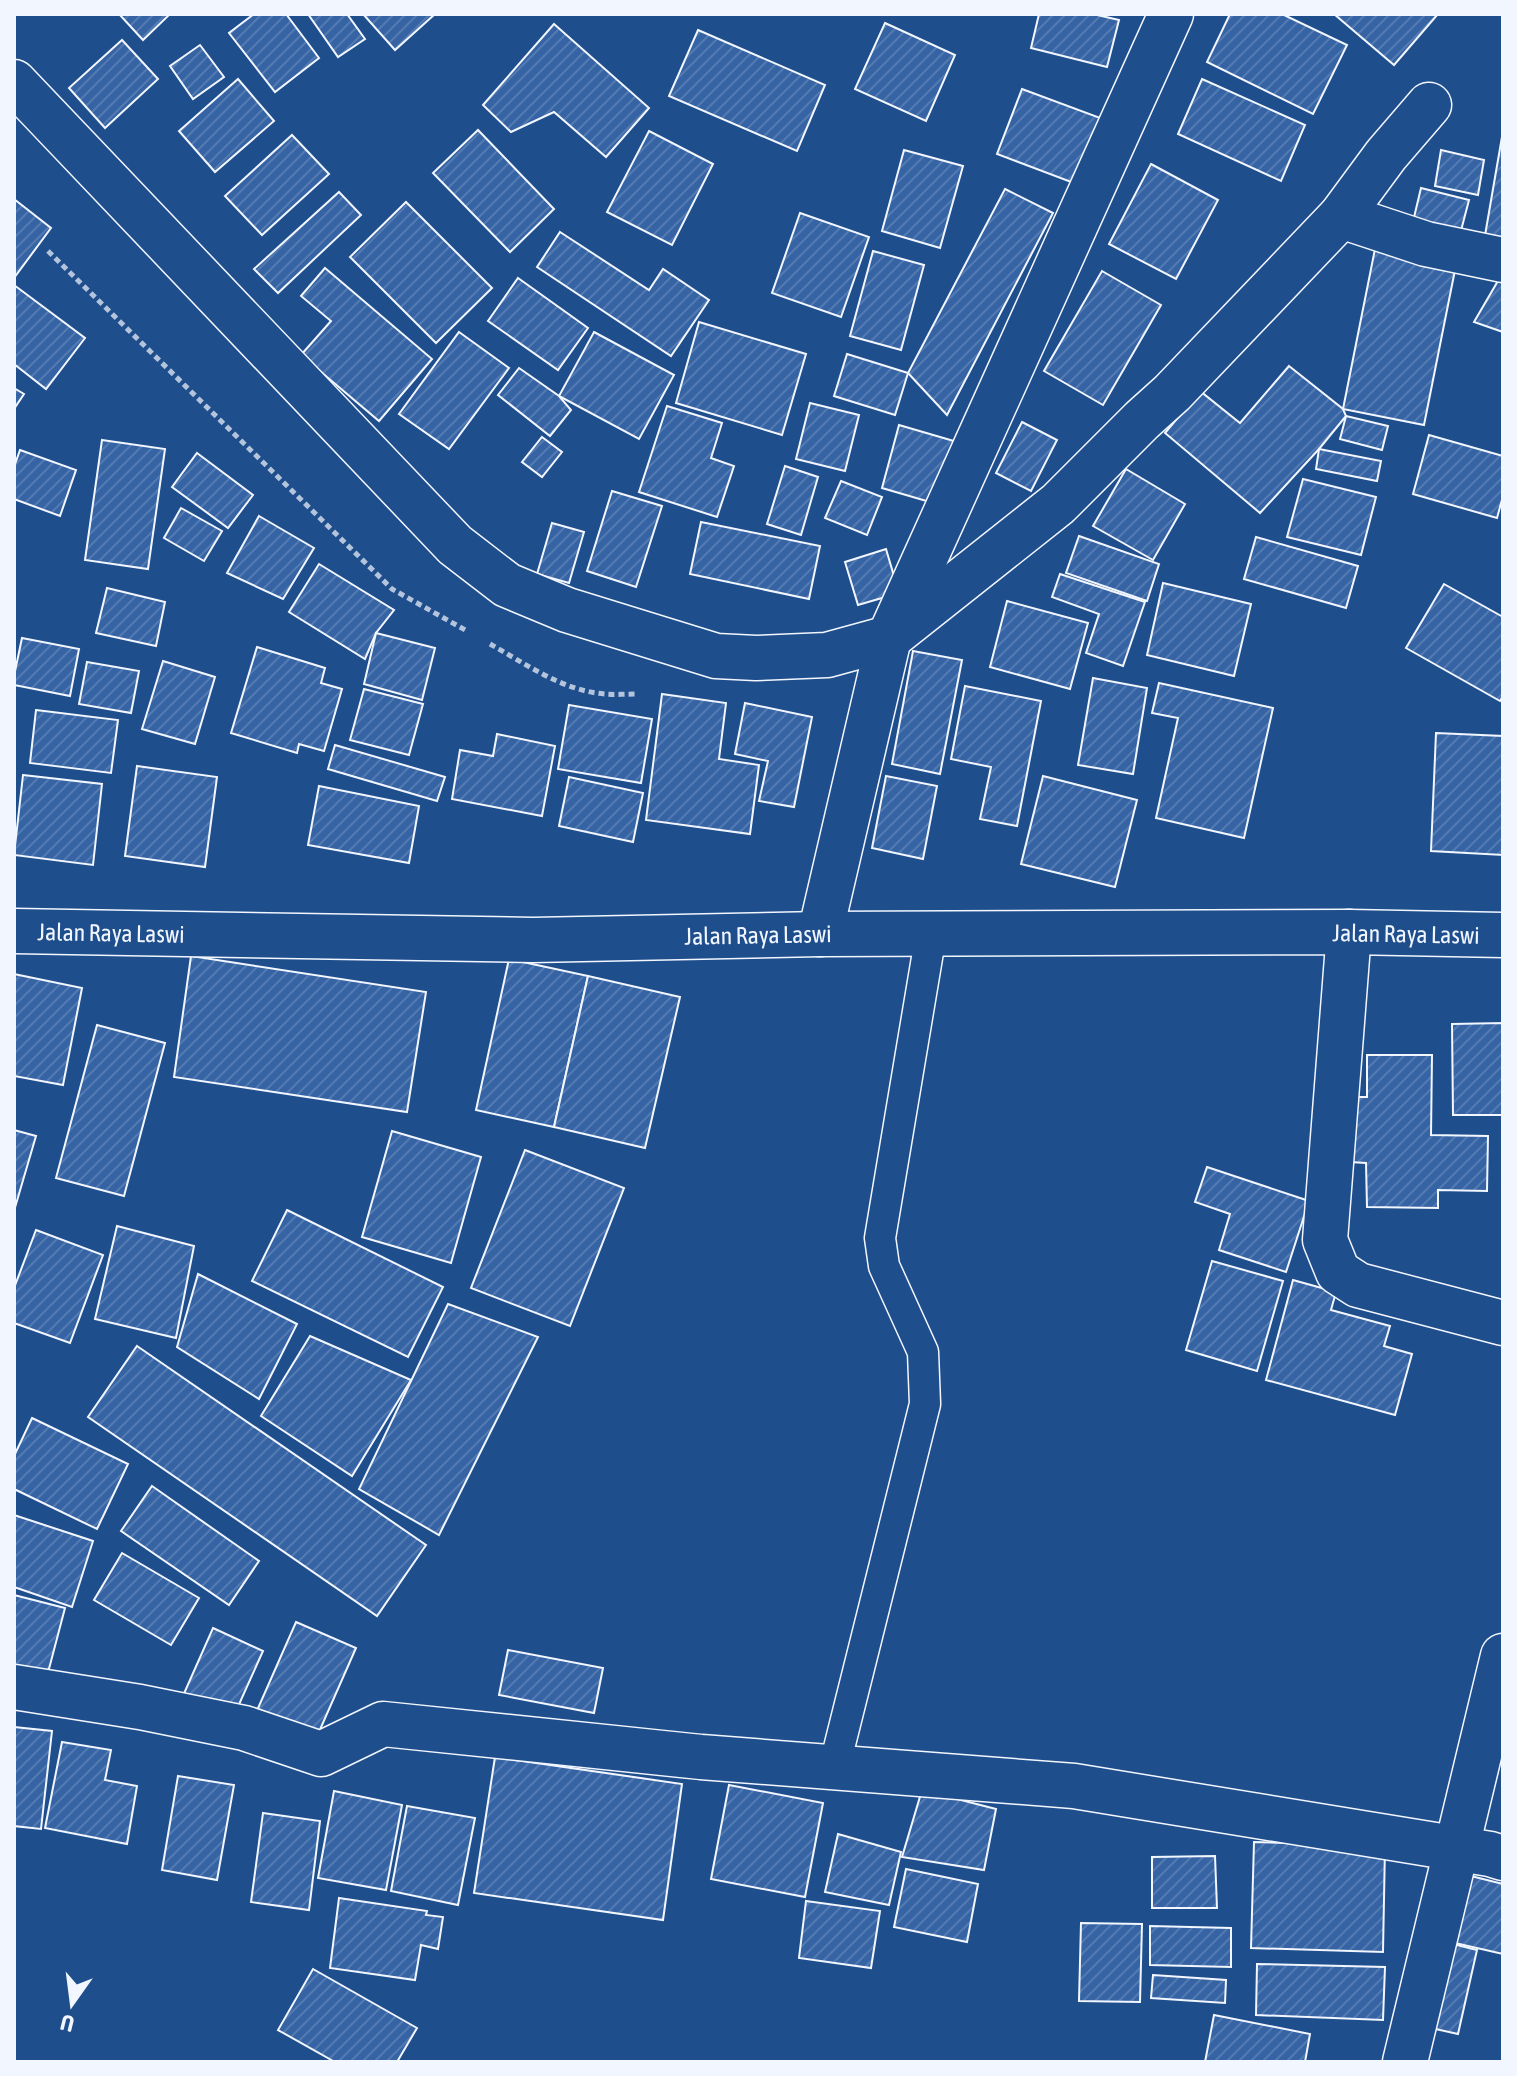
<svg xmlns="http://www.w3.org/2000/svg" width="1517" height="2076" viewBox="0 0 1517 2076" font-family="'Asap Condensed',sans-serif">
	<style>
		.building { fill: url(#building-hatch); stroke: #f2f6ff; stroke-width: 2 }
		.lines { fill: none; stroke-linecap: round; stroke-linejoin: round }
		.lane-casing { stroke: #f2f6ff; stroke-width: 33 }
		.street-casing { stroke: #f2f6ff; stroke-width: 47 }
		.primary-casing { stroke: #f2f6ff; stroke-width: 47 }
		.path { stroke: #b3c4dc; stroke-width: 5; stroke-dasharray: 6 4; stroke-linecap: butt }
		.lane { stroke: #1f4e8c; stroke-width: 30 }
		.street { stroke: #1f4e8c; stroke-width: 44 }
		.primary { stroke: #1f4e8c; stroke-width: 44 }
		.labels { text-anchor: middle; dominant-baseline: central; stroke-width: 6; stroke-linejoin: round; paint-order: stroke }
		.street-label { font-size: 24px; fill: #f2f6ff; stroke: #1f4e8c }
	</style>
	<defs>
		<pattern id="building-hatch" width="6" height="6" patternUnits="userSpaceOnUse" patternTransform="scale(2)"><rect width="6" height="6" fill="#3563a3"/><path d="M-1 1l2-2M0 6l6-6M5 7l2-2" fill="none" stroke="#537ab1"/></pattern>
	</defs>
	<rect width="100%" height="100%" fill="#1f4e8c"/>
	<g class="building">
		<path d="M119 14H165L168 16 143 40Z"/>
		<path d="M254 14H286L319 58 275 92 229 33Z"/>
		<path d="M308 14H347L365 39 338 57Z"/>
		<path d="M363 14H435L395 50Z"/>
		<path d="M1039 14H1093L1119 20 1107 67 1031 48Z"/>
		<path d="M1230 14H1282L1347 45 1313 114 1207 62Z"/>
		<path d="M1334 14H1438L1394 65Z"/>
		<path d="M885 23 955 55 926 121 855 89Z"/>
		<path d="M554 24 649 108 606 157 554 112 511 132 483 105Z"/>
		<path d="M698 30 825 85 797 151 669 96Z"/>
		<path d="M122 40 158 79 105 128 69 88Z"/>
		<path d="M200 45 224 77 193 99 170 66Z"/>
		<path d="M238 79 274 121 215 172 179 131Z"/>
		<path d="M1202 79 1305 125 1281 181 1178 134Z"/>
		<path d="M1022 89 1103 119 1079 185 997 154Z"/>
		<path d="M478 130 554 209 510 252 433 173Z"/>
		<path d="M649 131 713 164 672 245 607 212Z"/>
		<path d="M1503 131V250L1483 247Z"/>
		<path d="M292 135 329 174 262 235 225 196Z"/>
		<path d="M904 150 963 166 940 248 882 231Z"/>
		<path d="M1441 150 1484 160 1478 195 1435 186Z"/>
		<path d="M1151 164 1218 200 1176 279 1109 244Z"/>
		<path d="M1421 188 1469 200 1458 242 1411 230Z"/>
		<path d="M1005 189 1053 213 947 415 908 373Z"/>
		<path d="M339 192 361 215 278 293 254 269Z"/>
		<path d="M14 199 51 228 14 278Z"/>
		<path d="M406 202 492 288 436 343 350 257Z"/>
		<path d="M800 213 869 237 841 317 772 293Z"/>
		<path d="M560 232 649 290 663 269 709 300 671 356 537 267Z"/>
		<path d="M1375 249 1456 265 1424 425 1343 409Z"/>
		<path d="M873 251 924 265 901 350 850 336Z"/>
		<path d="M325 268 432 359 379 421 301 355 331 321 301 296Z"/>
		<path d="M1102 271 1161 305 1103 405 1044 371Z"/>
		<path d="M1502 274H1503V332L1474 322Z"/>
		<path d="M518 278 588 328 558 370 488 321Z"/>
		<path d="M14 285 85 338 46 389 14 364Z"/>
		<path d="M699 322 806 354 782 435 676 403Z"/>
		<path d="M459 332 509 368 449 449 399 414Z"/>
		<path d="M594 332 674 375 639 439 559 396Z"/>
		<path d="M847 354 908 373 895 415 834 396Z"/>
		<path d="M1289 366 1343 409 1346 416 1319 449 1260 513 1165 433 1200 391 1240 423Z"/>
		<path d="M519 368 559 396 571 410 550 436 498 395Z"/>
		<path d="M14 388 24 394 14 409Z"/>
		<path d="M810 403 859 415 845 471 796 459Z"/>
		<path d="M667 406 722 423 711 458 734 466 717 517 639 492Z"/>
		<path d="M1346 416 1388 426 1382 450 1340 439Z"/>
		<path d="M1022 422 1057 440 1031 491 996 473Z"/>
		<path d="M899 425 964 444 947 507 882 488Z"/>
		<path d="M1429 435 1503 456V496L1497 518 1413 494Z"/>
		<path d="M542 437 562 452 542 477 522 462Z"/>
		<path d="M102 440 165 449 148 569 85 560Z"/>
		<path d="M1319 449 1381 461 1377 481 1316 469Z"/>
		<path d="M20 450 76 470 60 516 14 499V467Z"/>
		<path d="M197 453 253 495 228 528 172 487Z"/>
		<path d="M785 466 818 477 801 535 767 524Z"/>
		<path d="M1126 469 1185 504 1153 560 1093 526Z"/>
		<path d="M1303 479 1376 497 1361 555 1287 537Z"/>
		<path d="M841 481 882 497 867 535 825 518Z"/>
		<path d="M612 491 662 506 636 587 587 571Z"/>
		<path d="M181 508 222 531 204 561 164 538Z"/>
		<path d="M259 516 314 548 283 599 227 573Z"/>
		<path d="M701 522 820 546 809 599 690 574Z"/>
		<path d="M552 523 584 532 569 583 537 574Z"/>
		<path d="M1079 536 1159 564 1147 601 1066 573Z"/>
		<path d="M1256 537 1358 566 1346 608 1244 579Z"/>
		<path d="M886 549 899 593 858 605 845 562Z"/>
		<path d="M319 564 394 610 376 633 365 659 289 612Z"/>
		<path d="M1060 574 1145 602 1123 666 1086 653 1099 614 1052 597Z"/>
		<path d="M1163 583 1251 604 1234 676 1147 655Z"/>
		<path d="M1444 584 1503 617V696L1500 701 1406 648Z"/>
		<path d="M107 588 165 602 156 646 96 633Z"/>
		<path d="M1007 601 1088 623 1070 689 990 667Z"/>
		<path d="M376 633 435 648 422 700 364 684Z"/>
		<path d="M22 638 79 649 70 696 14 685V676Z"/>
		<path d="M257 647 325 668 321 683 342 689 324 751 299 744 297 753 231 733Z"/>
		<path d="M913 651 962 660 940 774 892 764Z"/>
		<path d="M163 661 215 677 195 744 142 729Z"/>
		<path d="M87 662 139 671 131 713 79 704Z"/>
		<path d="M1093 678 1147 688 1133 774 1078 765Z"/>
		<path d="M1159 683 1273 708 1244 838 1156 818 1178 718 1152 713Z"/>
		<path d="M965 686 1041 701 1017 826 980 819 991 767 951 759Z"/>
		<path d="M364 689 423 704 409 755 350 740Z"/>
		<path d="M662 694 726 703 719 759 759 765 750 834 646 820Z"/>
		<path d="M745 703 812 717 794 807 759 801 768 761 735 754Z"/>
		<path d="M569 705 652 719 641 783 558 769Z"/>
		<path d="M36 710 118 720 111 773 30 763Z"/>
		<path d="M1436 733 1503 736V855L1431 851Z"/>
		<path d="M497 734 555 746 542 816 452 799 460 750 493 756Z"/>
		<path d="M335 745 445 777 437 801 328 769Z"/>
		<path d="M137 766 217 777 205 867 125 856Z"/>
		<path d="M23 775 102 784 93 865 14 855Z"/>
		<path d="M886 776 937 786 923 859 872 848Z"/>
		<path d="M1043 776 1137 800 1115 887 1021 864Z"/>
		<path d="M569 777 643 793 633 842 559 826Z"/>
		<path d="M319 786 419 806 409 863 308 845Z"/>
		<path d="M191 956 426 992 407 1112 174 1077Z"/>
		<path d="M509 959 588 976 554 1127 476 1110Z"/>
		<path d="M14 974 82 988 63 1085 14 1076Z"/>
		<path d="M588 976 680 997 645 1148 554 1127Z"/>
		<path d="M1503 1023V1115H1453L1452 1024Z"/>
		<path d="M97 1025 165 1043 124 1196 56 1178Z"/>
		<path d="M1367 1055H1432L1431 1135 1488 1136 1487 1191 1438 1190V1208L1367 1207 1366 1163 1350 1162 1349 1097H1367Z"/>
		<path d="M14 1130 36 1136 14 1211Z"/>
		<path d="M392 1131 481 1157 451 1263 362 1237Z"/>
		<path d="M525 1150 624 1188 570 1326 471 1288Z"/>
		<path d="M1207 1167 1309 1201 1286 1272 1219 1250 1230 1214 1195 1202Z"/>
		<path d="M287 1210 443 1287 408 1357 252 1281Z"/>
		<path d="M117 1226 194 1246 176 1338 95 1319Z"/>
		<path d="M36 1230 103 1255 70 1343 14 1323V1288Z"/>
		<path d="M1212 1261 1283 1281 1257 1371 1186 1350Z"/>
		<path d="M198 1274 297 1324 259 1399 177 1347Z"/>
		<path d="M1293 1280 1336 1292 1331 1310 1390 1326 1384 1346 1412 1354 1395 1415 1266 1380Z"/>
		<path d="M448 1304 538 1337 439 1535 359 1489Z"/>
		<path d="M310 1336 411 1380 352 1476 261 1416Z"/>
		<path d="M137 1346 426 1545 377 1616 88 1417Z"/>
		<path d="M32 1418 128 1464 97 1529 14 1489V1456Z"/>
		<path d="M152 1486 259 1561 229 1605 121 1531Z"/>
		<path d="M14 1515 93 1541 72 1607 14 1587Z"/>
		<path d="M122 1553 199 1598 171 1645 94 1600Z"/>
		<path d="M14 1595 65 1608 45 1684 14 1676Z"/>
		<path d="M296 1622 356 1648 315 1741 255 1715Z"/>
		<path d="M213 1628 263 1651 232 1720 182 1698Z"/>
		<path d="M508 1650 603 1668 594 1713 499 1695Z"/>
		<path d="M14 1727 52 1731 41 1829 14 1826Z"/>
		<path d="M62 1742 111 1750 105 1780 137 1786 127 1844 45 1828Z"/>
		<path d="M495 1757 682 1784 663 1920 474 1893Z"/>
		<path d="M178 1776 234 1785 217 1880 162 1870Z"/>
		<path d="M729 1785 823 1803 805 1897 711 1879Z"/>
		<path d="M922 1790 996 1809 984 1870 902 1857Z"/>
		<path d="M334 1791 402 1805 386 1890 318 1878Z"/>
		<path d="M407 1806 475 1818 458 1905 391 1891Z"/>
		<path d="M263 1813 320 1821 309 1910 251 1902Z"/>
		<path d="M838 1834 901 1852 889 1905 825 1892Z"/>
		<path d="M1254 1842 1385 1846 1383 1952 1251 1948Z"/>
		<path d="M1215 1856 1217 1908H1152V1857Z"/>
		<path d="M906 1869 978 1884 967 1942 894 1927Z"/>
		<path d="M1471 1876 1503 1884V1954L1455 1943Z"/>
		<path d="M339 1898 427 1911 426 1915 443 1917 438 1949 421 1945 415 1980 330 1968Z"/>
		<path d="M806 1901 880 1911 871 1968 799 1958Z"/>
		<path d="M1081 1923 1142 1924 1140 2002 1079 2001Z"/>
		<path d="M1150 1926 1231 1928V1967L1150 1965Z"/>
		<path d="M1441 1941 1477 1950 1458 2034 1422 2026Z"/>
		<path d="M1257 1964 1385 1967 1383 2020 1256 2015Z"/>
		<path d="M313 1969 417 2028 397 2062H335L278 2030Z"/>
		<path d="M1153 1975 1226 1980 1225 2003 1151 1998Z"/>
		<path d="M1214 2015 1310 2034 1305 2062H1205Z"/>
	</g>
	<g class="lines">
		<defs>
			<path id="lane" d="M834 1768 925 1404 923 1352 884 1266 880 1238 931 934"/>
			<g id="street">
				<path d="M14 82 455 545 507 585 567 610 716 656 756 658 827 655 889 638 1058 504 1142 420 1172 393 1341 216 1386 155 1429 105"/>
				<path d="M1341 216 1426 244 1503 260"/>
				<path d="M1349 932 1325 1240 1338 1272 1358 1285 1503 1323"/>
				<path d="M820 934 889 638 1171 14"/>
				<path d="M14 1687 140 1707 244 1728 321 1754 383 1724 701 1757 1074 1786 1490 1854 1503 1858"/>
				<path d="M1405 2062 1503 1656"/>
			</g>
			<path id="primary" d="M14 931 533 940 820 934 1349 932 1503 935"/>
		</defs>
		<use href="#lane" class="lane-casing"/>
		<use href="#street" class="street-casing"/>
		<use href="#primary" class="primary-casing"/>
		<g class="path">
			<path d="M48 251 392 589 467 631"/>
			<path d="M490 644C526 664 563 691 605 694 615 695 626 694 636 694"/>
		</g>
		<use href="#lane" class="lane"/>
		<use href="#street" class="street"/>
		<use href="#primary" class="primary"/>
	</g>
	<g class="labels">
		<g class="street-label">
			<text transform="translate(111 933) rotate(1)">Jalan Raya Laswi</text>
			<text transform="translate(1406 934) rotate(1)">Jalan Raya Laswi</text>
			<text transform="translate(758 935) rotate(-1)">Jalan Raya Laswi</text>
		</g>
	</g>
	<rect width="1517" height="2076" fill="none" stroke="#f2f6ff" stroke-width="32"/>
	<g transform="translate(72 2004) rotate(194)" stroke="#1f4e8c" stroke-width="6" paint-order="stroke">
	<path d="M0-6L14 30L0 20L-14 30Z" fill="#f2f6ff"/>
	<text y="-12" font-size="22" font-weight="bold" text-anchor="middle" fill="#f2f6ff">U</text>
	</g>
</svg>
